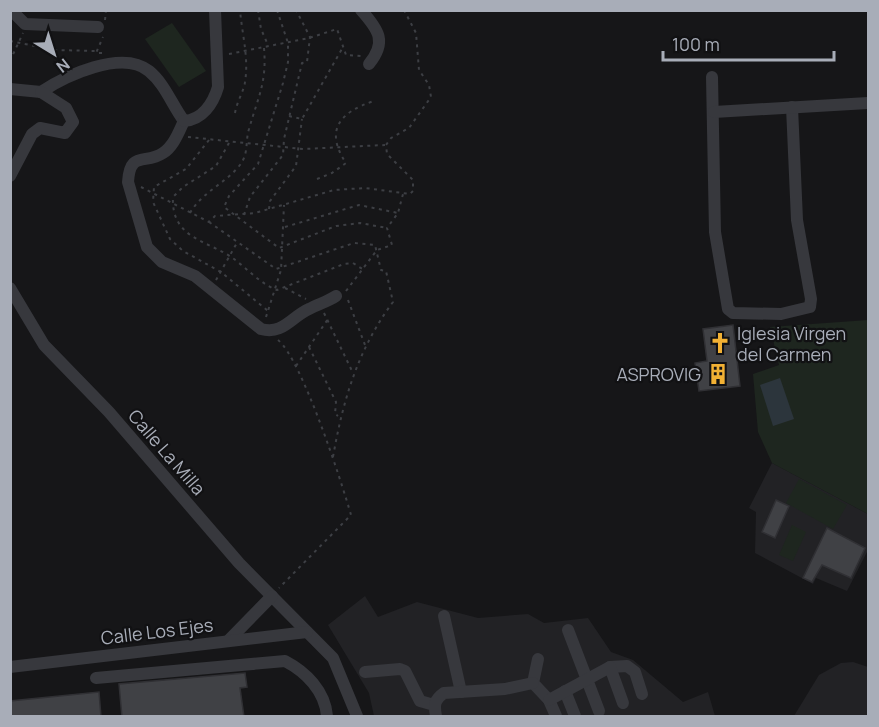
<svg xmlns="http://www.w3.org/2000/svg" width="879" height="727" viewBox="0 0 879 727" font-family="Manrope,sans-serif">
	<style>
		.built { fill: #222225 }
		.green { fill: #1e261f }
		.water { fill: #2c353c }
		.building { fill: #404145; stroke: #303034; stroke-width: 1.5 }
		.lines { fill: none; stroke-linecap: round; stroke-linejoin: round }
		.path { stroke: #3d3f44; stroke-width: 2; stroke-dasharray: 3 4.5; stroke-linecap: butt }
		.minor { stroke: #37383d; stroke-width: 12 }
		.labels { text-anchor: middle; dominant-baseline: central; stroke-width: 4.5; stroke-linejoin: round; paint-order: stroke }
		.poi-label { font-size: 18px; fill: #a8adb8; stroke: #111113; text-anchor: start }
		.street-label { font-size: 18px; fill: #a8adb8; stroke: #111113 }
	</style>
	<rect width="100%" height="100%" fill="#161618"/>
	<g class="built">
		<path d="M772 463 868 514V550L847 591 816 578 813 584 755 553 756 512 749 508Z"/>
		<path d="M365 596 378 617 417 602 478 618 528 614 544 623 588 618 611 652 633 660 683 702 708 692 715 716H374L369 693 328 625Z"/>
		<path d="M853 662 868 667V716H794L819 675 841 663Z"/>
	</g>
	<g class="green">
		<path d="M172 23 206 71 179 87 145 39Z"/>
		<path d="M868 320V514L772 463 758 432 753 374 779 365 770 327Z"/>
		<path d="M799 479 847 505 833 529 786 503Z"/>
		<path d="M792 525 806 532 793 561 779 555Z"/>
	</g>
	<path class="water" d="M780 378 794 419 773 426 760 385Z"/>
	<g class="building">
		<path d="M733 325 740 386 699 391 695 363 707 361 703 329Z"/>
		<path d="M776 500 789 506 775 538 762 532Z"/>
		<path d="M827 528 865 548 851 578 822 565 812 582 803 578Z"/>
		<path d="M245 673 247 687 240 688 244 717H122L119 684Z"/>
		<path d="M99 692 101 717H10V701Z"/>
	</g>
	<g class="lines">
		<g class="path">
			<path d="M258 10 261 29 268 45"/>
			<path d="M277 10 288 43V62L283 83 258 164 229 196 224 207 279 248 336 226 360 223 387 228"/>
			<path d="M105 20 106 10"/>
			<path d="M10 41 55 50 96 51"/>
			<path d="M102 53H96L103 37"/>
			<path d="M229 54 309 38 337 29 346 55 361 56"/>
			<path d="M10 61 23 33"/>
			<path d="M235 113C237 101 244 91 245 82 249 58 242 34 240 10"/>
			<path d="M289 116 302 119 343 47"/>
			<path d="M188 137 303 149 385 145"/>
			<path d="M209 140 186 169 154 187 153 202 170 239 183 251 221 272 268 311"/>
			<path d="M229 143 216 166 183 187 173 197C171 238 206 240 231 257 246 267 260 284 277 290L344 264 353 263 364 270"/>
			<path d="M317 179 332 173 346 163C324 130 340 112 374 101"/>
			<path d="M141 187 209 222 215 216 255 213 334 190 365 188 410 194 413 191V180L387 154 386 145 391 138 409 128 431 97 429 85 419 70 416 33 404 10"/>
			<path d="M269 209 270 201 296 166 302 119"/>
			<path d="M190 213C202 192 226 183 240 165 249 153 245 142 249 129 258 97 267 83 264 48"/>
			<path d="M244 215 250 197 283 155 284 139 302 63 307 62 310 37 296 10"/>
			<path d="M209 222 276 269 354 243 375 245 381 270 386 271 393 302C358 349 343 400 333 457"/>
			<path d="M285 227 359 205 398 213"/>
			<path d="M216 280 238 241"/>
			<path d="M285 288 306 299"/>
			<path d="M346 291 377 250 392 245 387 228 398 213 403 194"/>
			<path d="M348 300 365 345"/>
			<path d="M324 313 353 373"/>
			<path d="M266 317 281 270 284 205"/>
			<path d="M278 340C302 360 341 480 351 515L279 588"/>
			<path d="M309 347 336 402 335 414 338 416"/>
			<path d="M296 366 328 319"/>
		</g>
		<g class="minor">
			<path d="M11 10 25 24 98 27"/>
			<path d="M361 10C379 30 387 42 369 64"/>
			<path d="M712 77 715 232 728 309 733 313 781 314 810 307 811 299 797 220 792 107"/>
			<path d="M10 89 41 92"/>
			<path d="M41 92C65 76 122 49 149 71 165 84 172 105 184 121"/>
			<path d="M714 112 868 103"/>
			<path d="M184 121C179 131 174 146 163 153 145 165 130 150 128 182L147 247 162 262 195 276 261 329C283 335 291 317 309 309 318 304 327 302 336 296"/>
			<path d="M184 121C202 120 213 104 218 87L215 10"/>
			<path d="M10 176 32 134 40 128 65 133 73 122 66 108 41 92"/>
			<path d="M10 288 44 345 109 412 239 563 333 658 357 716"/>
			<path d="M444 616 461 692"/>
			<path d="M568 630 599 711"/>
			<path d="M228 641 272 596"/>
			<path d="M538 659 533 683 549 700 556 716"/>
			<path d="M10 667 307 632"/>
			<path d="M610 667 627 666 635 672 642 694"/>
			<path d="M365 672 400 669 405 671 420 701 434 705"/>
			<path d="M96 678 285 661C306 672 325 691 327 716"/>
			<path d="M565 691 575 716"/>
			<path d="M549 700 610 667 623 703"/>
			<path d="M436 716C434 705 434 700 444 693L505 689 533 683"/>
		</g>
	</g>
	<defs>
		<symbol id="church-bare" viewBox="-9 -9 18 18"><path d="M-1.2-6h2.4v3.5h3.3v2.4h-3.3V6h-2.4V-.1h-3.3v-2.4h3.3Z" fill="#f2b134" stroke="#111113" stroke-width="2.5" paint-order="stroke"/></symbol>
		<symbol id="building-bare" viewBox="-9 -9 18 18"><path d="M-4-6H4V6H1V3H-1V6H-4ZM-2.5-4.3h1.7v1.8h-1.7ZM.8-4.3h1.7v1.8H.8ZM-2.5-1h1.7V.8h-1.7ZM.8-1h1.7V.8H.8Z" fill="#f2b134" stroke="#111113" stroke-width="2.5" paint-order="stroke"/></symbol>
	</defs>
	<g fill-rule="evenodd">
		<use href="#church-bare" x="705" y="328" width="30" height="30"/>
		<use href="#building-bare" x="703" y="359" width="30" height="30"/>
	</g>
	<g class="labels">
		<g class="poi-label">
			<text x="737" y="333">Iglesia Virgen<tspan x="737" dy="21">del Carmen</tspan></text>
			<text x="701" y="374" text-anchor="end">ASPROVIG</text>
		</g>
		<g class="street-label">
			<text transform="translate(167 452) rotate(49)">Calle La Milla</text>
			<text transform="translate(157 631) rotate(-7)">Calle Los Ejes</text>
		</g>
	</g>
	<rect width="879" height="727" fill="none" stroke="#a8adb8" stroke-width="24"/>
	<g transform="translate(54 54) rotate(142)" stroke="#111113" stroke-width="4.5" paint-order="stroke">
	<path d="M0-4.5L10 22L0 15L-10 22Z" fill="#a8adb8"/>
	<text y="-9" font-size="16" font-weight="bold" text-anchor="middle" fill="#a8adb8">N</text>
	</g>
	<path d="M663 51v9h171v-9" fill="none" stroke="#a8adb8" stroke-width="3"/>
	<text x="672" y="51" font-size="18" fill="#a8adb8" stroke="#111113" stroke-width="4.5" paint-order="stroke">100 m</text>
</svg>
